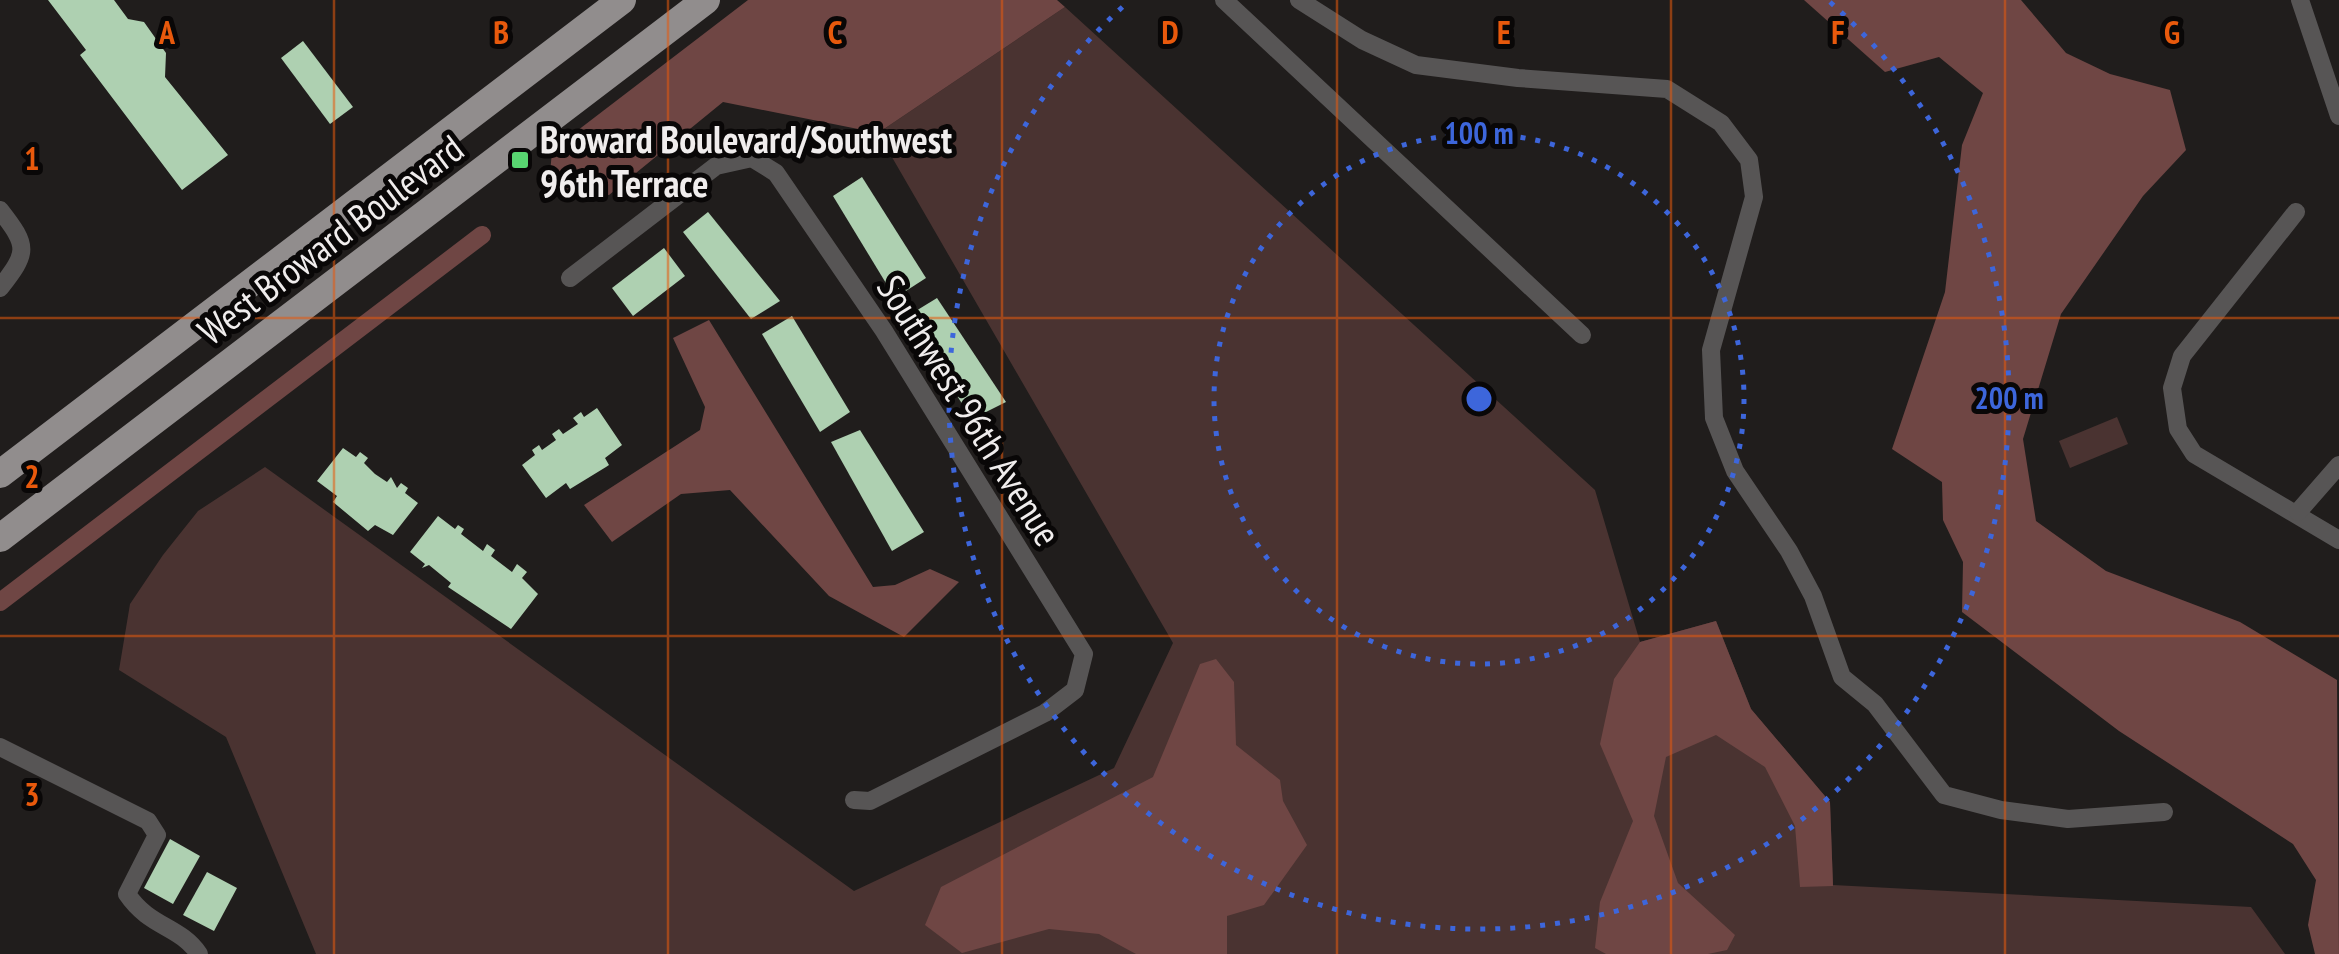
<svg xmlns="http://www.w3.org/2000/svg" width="2339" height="954" viewBox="0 0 2339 954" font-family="'PT Sans Narrow',sans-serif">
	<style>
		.green { fill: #4a3331 }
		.water { fill: #6f4644 }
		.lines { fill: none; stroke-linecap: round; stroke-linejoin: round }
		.canal { stroke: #6f4644; stroke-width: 18 }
		.building { fill: #aed0b1 }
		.street { stroke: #575555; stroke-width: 18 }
		.primary { stroke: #918d8d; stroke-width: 28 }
		.grid { fill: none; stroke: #e8590c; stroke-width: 2.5; stroke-opacity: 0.55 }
		.ring { fill: none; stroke: #3d66db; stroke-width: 5; stroke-dasharray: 5 10 }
		.poi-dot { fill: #58d570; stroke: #090707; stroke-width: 4 }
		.labels { text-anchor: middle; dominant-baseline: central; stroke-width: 10; stroke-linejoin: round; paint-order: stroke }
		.poi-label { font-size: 38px; font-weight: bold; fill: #f0eded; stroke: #090707; text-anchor: start }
		.street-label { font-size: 38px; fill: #f0eded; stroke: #090707 }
		.grid-label { font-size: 32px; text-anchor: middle; font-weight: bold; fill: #e8590c; stroke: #090707; stroke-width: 10; stroke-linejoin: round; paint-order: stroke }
		.centre { fill: #3d66db; stroke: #090707; stroke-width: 5 }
		.ring-label { font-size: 30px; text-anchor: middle; font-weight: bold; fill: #3d66db; stroke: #090707; stroke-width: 10; stroke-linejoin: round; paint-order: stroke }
	</style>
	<rect width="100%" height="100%" fill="#201d1c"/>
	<g class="green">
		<path d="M1065 7 1595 490 1640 642 1716 621 1751 709 1830 802 1833 885 2251 907 2285 954H316L226 737 119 670 130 604 163 555 198 511 265 467 854 891 1114 768 1173 643 878 133Z"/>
		<path d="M2117 417 2128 444 2070 468 2059 441Z"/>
	</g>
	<g class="water">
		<path d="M748 0H1057L1065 7 878 133 723 102 609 195 553 192 549 187 552 150Z"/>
		<path d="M1804 0H2021L2066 53 2110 74 2170 90 2186 150 2143 196 2061 314 2023 439 2036 521 2106 571 2240 622 2337 680 2339 954H2315L2308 925 2316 880 2293 844 2119 731 1962 612 1963 562 1943 520 1942 482 1892 449 1945 292 1962 145 1983 93 1939 57 1885 72Z"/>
		<path d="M709 320 873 587 895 585 930 569 959 582 904 637 829 596 730 490 681 494 612 542 584 505 700 430 705 407 673 338Z"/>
		<path d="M1716 621 1751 709 1830 802 1833 886 1800 887 1795 826 1765 767 1716 735 1666 757 1654 816 1678 883 1735 935 1727 950 1708 954H1606L1595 948 1600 902 1633 821 1600 744 1614 679 1640 642Z"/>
		<path d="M1216 659 1234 682 1236 745 1280 780 1283 801 1307 845 1264 905 1227 916V954H1136L1099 934 1049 929 962 953 925 925 941 887 1153 777 1200 664Z"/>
	</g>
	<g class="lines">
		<path class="canal" d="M0 602 482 235"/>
	</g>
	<g class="building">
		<path d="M48 0H114L128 19 144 22 166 53 165 77 228 155 182 190 80 55 86 50Z"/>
		<path d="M303 41 353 107 330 124 281 58Z"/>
		<path d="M862 177 926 278 895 298 833 196Z"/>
		<path d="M708 212 780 301 751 319 683 232Z"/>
		<path d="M664 248 685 276 633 316 612 288Z"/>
		<path d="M937 298 1006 402 972 419 906 317Z"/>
		<path d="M792 316 850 412 820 432 762 334Z"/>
		<path d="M597 408 622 445 605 458 609 465 606 467 570 489 566 483 546 498 522 465 535 455 532 450 539 445 542 450 556 440 552 434 559 429 563 434 578 424 573 418 581 412 584 417Z"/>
		<path d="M860 430 924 532 892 551 831 442Z"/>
		<path d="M343 448 356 457 360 452 368 458 364 463 375 474 387 482 391 477 397 488 401 483 408 488 405 493 418 503 393 535 375 525 368 531 333 502 337 496 317 481Z"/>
		<path d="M438 516 455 529 458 525 464 529 461 534 483 551 487 544 495 550 491 556 512 572 517 564 527 572 522 578 538 594 511 629 448 587 451 583 429 565 422 568 425 564 410 552Z"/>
		<path d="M170 839 200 856 173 904 144 888Z"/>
		<path d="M207 872 237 888 214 931 183 915Z"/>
	</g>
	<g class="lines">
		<g class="street">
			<path d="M1224 0 1582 335"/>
			<path d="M1299 0 1362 40 1416 65 1518 78 1667 89 1721 123 1749 160 1754 197 1711 350 1714 418 1735 471 1789 551 1813 596 1842 677 1875 704 1944 795 2001 810 2068 819 2164 812"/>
			<path d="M2300 0 2339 116"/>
			<path d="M0 210C29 247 28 252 0 288"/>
			<path d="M2296 212 2182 356 2172 388 2178 429 2194 454 2339 540"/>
			<path d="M570 278 716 166 752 158 776 173 884 331 1084 654 1075 690 1045 713 870 801 854 800"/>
			<path d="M2298 512 2339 465"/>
			<path d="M0 747 148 821 157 835 127 894C150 928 179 925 199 954"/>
		</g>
		<g class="primary">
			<path d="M0 474 622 0"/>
			<path d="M0 538 706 0"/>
		</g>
	</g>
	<path class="grid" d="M334 0V954M668 0V954M1002 0V954M1337 0V954M1671 0V954M2005 0V954M0 318H2339M0 636H2339"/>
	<g class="ring">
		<circle cx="1479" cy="399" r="265"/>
		<path d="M1830 2A530 530 0 1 1 1128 2"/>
	</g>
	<rect class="poi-dot" x="510" y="150" width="20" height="20" rx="5"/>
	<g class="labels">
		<g class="poi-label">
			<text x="540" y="138">Broward Boulevard/Southwest<tspan x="540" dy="44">96th Terrace</tspan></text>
		</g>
		<g class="street-label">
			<text transform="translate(330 239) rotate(-37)">West Broward Boulevard</text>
			<text transform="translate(970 410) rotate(58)">Southwest 96th Avenue</text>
		</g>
	</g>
	<g class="grid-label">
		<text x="167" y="44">A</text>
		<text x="501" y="44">B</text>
		<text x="835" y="44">C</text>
		<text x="1170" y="44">D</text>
		<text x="1504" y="44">E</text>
		<text x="1838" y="44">F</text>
		<text x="2172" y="44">G</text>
		<text x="32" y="170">1</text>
		<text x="32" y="488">2</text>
		<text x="32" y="806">3</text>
	</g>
	<circle cx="1479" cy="399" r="15" class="centre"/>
	<g class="ring-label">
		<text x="1479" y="144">100 m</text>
		<text x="2009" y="409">200 m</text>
	</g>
</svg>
